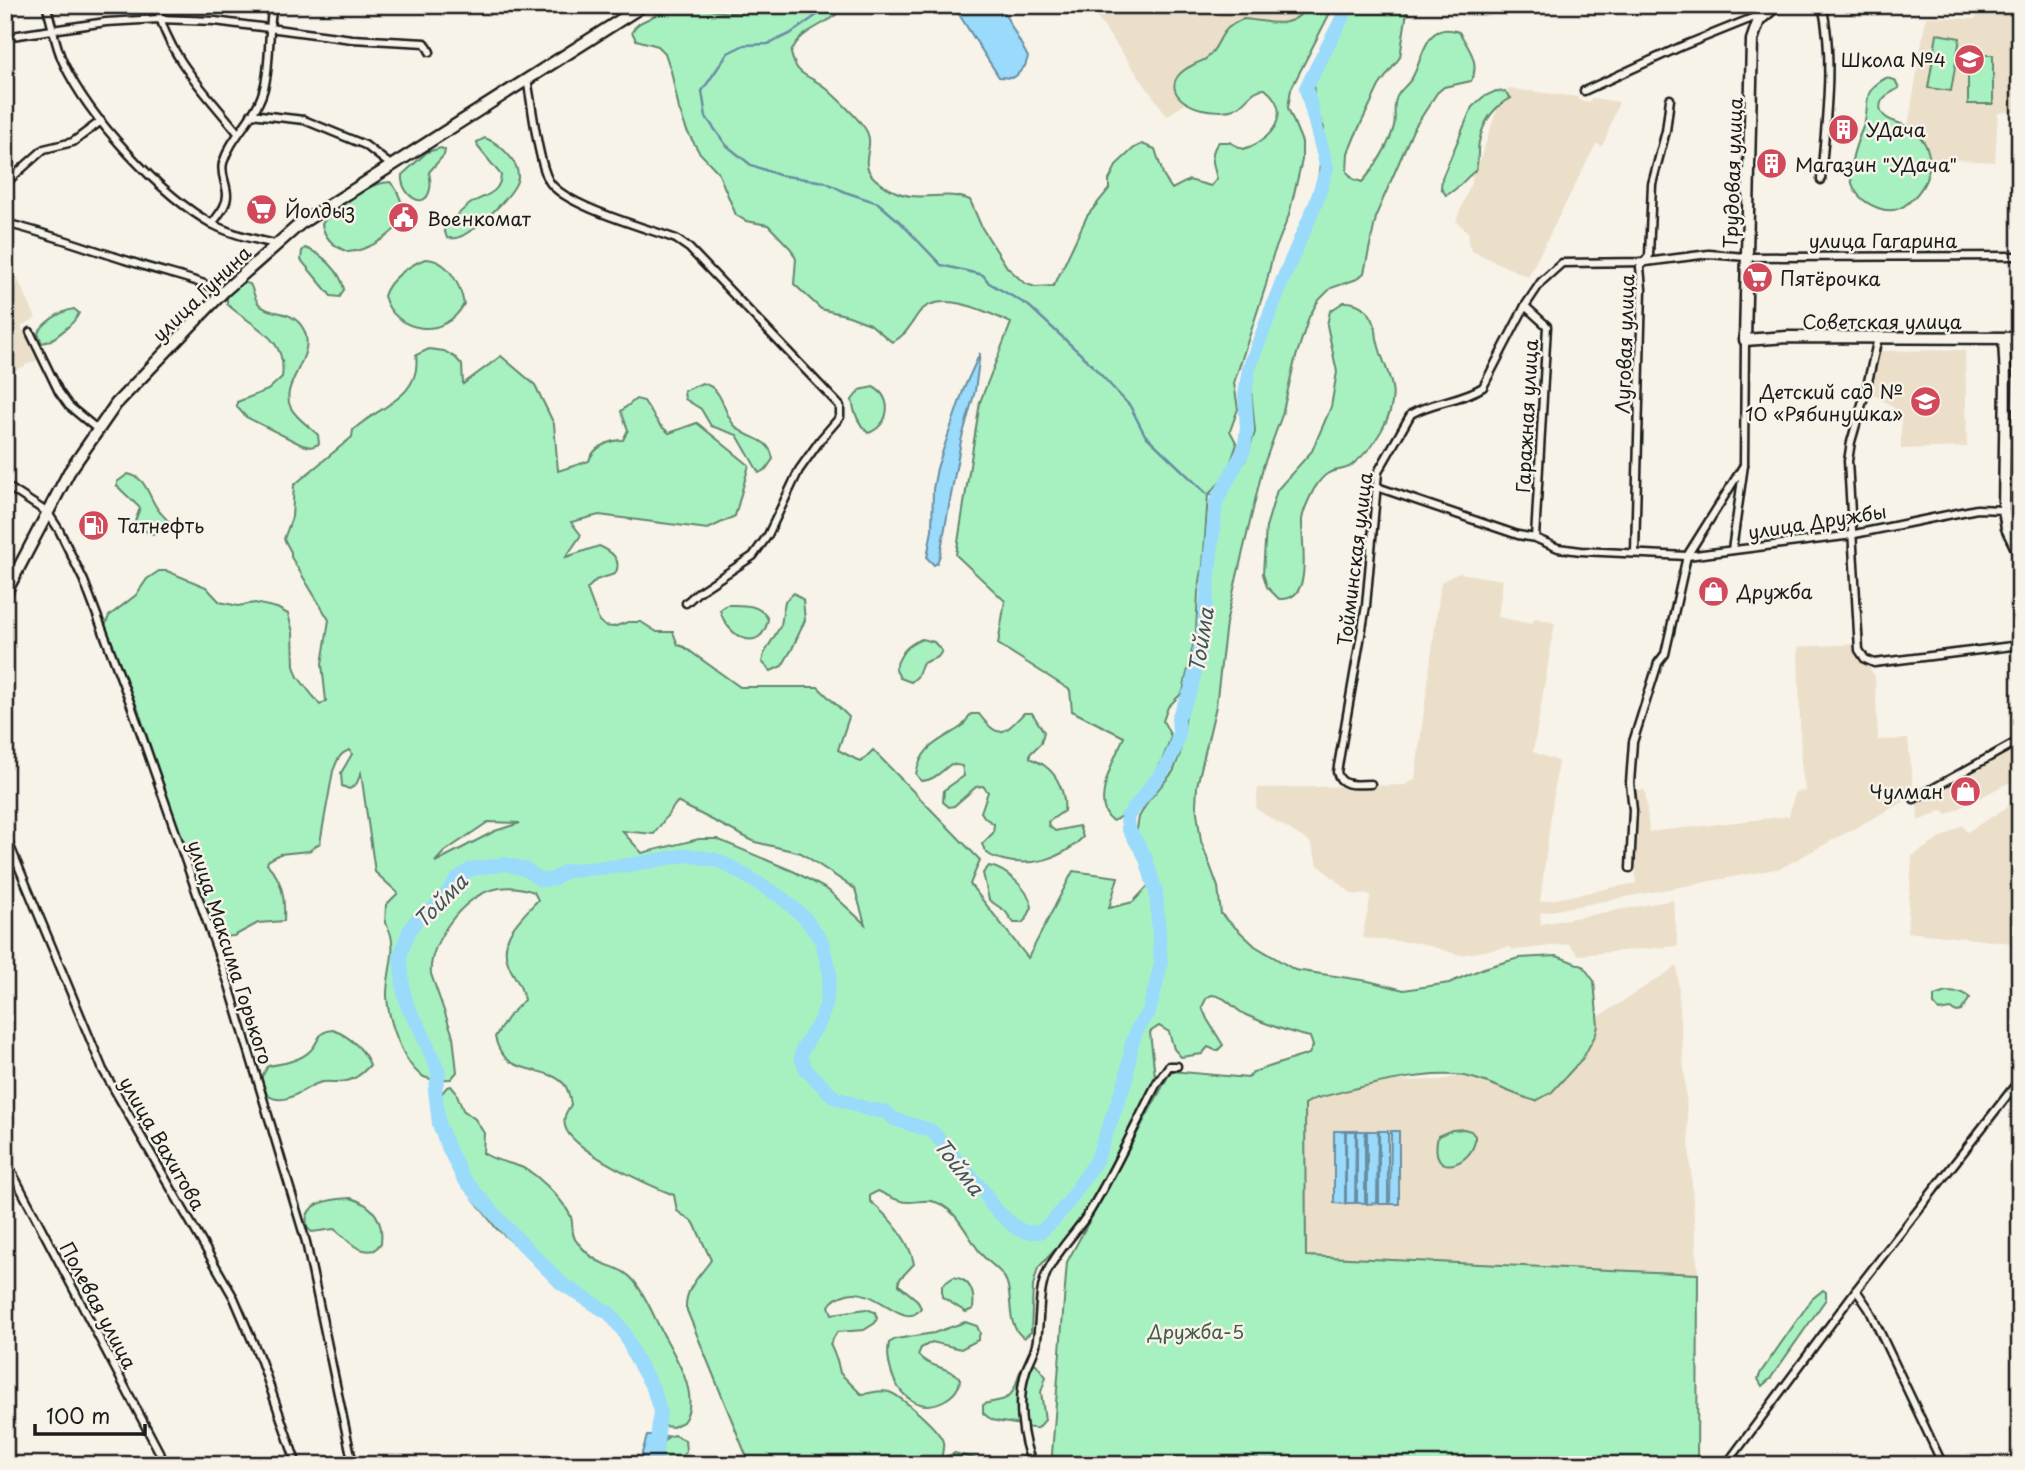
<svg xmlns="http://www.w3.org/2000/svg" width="2025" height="1470" viewBox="0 0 2025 1470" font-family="'Playpen Sans',sans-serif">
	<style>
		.built { fill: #ebdfca }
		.green { fill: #a7f1c0; stroke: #62866e; stroke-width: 2; fill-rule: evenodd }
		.water { fill: #9adafb; stroke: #688ea2; stroke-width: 2 }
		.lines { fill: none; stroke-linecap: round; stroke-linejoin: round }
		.stream { stroke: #688ea2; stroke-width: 2.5 }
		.river { stroke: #9adafb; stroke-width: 14 }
		.street-casing { stroke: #1c1c1c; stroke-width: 11 }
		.secondary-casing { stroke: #1c1c1c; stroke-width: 15 }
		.street { stroke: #f7f3e8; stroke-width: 6 }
		.secondary { stroke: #f7f3e8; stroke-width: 10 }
		.labels { text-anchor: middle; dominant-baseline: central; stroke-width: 5; stroke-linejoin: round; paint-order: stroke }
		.poi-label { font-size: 19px; fill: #1c1c1c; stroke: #f7f3e8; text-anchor: start }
		.street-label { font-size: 19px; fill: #1c1c1c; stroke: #f7f3e8 }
		.park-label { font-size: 19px; fill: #465c4d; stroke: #f7f3e8 }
		.water-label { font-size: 21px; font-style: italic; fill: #42555f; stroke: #f7f3e8 }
	</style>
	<rect width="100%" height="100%" fill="#f7f3e8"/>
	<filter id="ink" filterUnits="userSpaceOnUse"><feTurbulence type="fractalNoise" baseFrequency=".0143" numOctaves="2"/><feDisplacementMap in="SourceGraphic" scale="14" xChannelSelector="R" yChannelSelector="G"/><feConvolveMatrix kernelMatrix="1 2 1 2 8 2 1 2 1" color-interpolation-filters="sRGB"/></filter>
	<g filter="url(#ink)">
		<g class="built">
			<path d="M1088 5H1319L1312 19 1167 116Z"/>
			<path d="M1982 5H2020L2018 111 1998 113 1995 162 1903 157 1926 17 1975 19Z"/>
			<path d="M1511 89 1578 97V100L1590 102 1591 98 1619 102 1606 138 1602 146 1596 144 1528 277 1472 251 1468 244 1469 233 1456 221 1473 178 1465 175 1467 170 1476 172 1497 109 1504 105 1508 90Z"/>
			<path d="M13 269 36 318 21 326 37 360 5 375V272Z"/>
			<path d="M1965 350 1967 447 1901 449V413L1869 391 1880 351Z"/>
			<path d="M1459 573 1503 580 1498 617 1531 624 1535 618 1555 623 1533 752 1558 761 1540 902 1636 883 1635 790H1645L1649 832 1789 816 1795 792 1805 791 1801 763 1798 647 1855 644 1875 677 1878 740 1908 739 1914 796 1781 868 1540 913 1541 924 1673 900 1678 946 1578 955 1569 944 1515 950 1508 947 1460 955 1420 943 1362 938 1371 895 1352 894 1318 865 1310 842 1256 809 1258 788 1405 785 1415 779 1441 582Z"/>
			<path d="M2020 746V777L1946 815 1943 810 1918 821 1917 803Z"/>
			<path d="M2020 799V938L2011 943 1907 932 1912 856 1962 825 1967 832Z"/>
			<path d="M1677 966 1698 1274 1306 1257 1305 1097 1309 1083 1441 1080 1535 1058Z"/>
		</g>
		<g class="green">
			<path d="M753 5H845C831 26 800 27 791 53 797 79 810 74 827 89 839 100 854 114 864 127 882 151 843 167 896 192 921 203 946 189 970 200L982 228 1007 267 1024 283 1035 287 1053 286 1056 282 1087 216 1109 189V180L1117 164 1134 148 1142 144 1155 149 1164 177 1172 189 1189 180 1211 186 1217 179C1214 166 1208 153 1219 142H1229L1243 149C1272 141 1294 112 1265 89 1252 88 1246 104 1234 109 1226 112 1211 111 1202 109 1173 102 1162 80 1193 65 1198 62 1204 61 1208 57 1223 42 1217 30 1243 19 1265 20 1293 33 1307 5H1334L1291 89 1288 108 1302 142V160L1289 215 1272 258 1266 285 1234 383 1238 409 1230 431 1237 444 1226 476 1208 495 1203 565 1198 592 1196 631 1183 692 1168 707 1163 721 1171 736C1162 765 1142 807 1113 821 1089 807 1115 756 1124 737L1072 711 1070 690 998 644 1005 601 956 555 980 402 1011 323C988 312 938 287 918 314 910 325 906 336 892 342L870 324 849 316 821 309 794 284 796 259 791 249 768 225 746 221 736 215 718 172 699 152 687 131 679 109 671 71 665 53 658 46 636 40 632 32C635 25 641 22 648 19 658 14 668 8 679 7 704 4 730 22 753 5Z"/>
			<path d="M1356 5H1408L1400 57 1379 86 1355 136 1348 153 1347 172 1353 179 1362 182C1374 169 1390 144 1394 126 1396 118 1393 107 1396 99 1398 91 1408 85 1412 78 1424 58 1424 20 1459 32 1468 47 1481 63 1471 81L1444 87 1437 93 1413 130 1377 213 1364 273 1357 279 1331 288 1318 301 1309 317 1295 360 1282 415 1263 467 1226 623 1216 706 1197 786 1196 805 1201 841 1218 887 1221 914 1255 946 1295 970 1368 981 1404 990 1449 983 1484 968 1519 958 1557 956 1583 966 1594 981 1598 1026 1596 1034 1583 1058 1552 1092 1536 1101C1512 1095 1488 1080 1464 1076 1421 1070 1356 1088 1314 1099L1305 1104 1306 1256 1698 1274 1697 1465H1055L1052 1454 1067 1262 1171 1071 1248 1078 1253 1072 1309 1054 1313 1046 1310 1037C1288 1032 1266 1024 1246 1015 1233 1009 1227 996 1212 995L1207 997 1202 1007 1207 1019 1223 1045 1217 1051 1208 1047 1202 1054 1181 1057 1174 1049 1169 1032 1159 1026 1150 1032 1155 1076 1088 1214 1038 1268 1033 1286 1031 1332 1024 1338C1006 1326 1013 1302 1007 1283 1004 1272 990 1264 982 1255 968 1238 956 1205 931 1201 924 1200 916 1202 909 1202 899 1203 887 1195 878 1191L870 1195V1201C889 1217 909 1238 914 1264L899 1280V1285L917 1300 921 1308C905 1333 876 1285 847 1294 839 1296 833 1299 829 1306L832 1314 866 1309 875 1312 877 1318 875 1323 864 1330 837 1332 830 1344 837 1360 840 1373 861 1394C870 1394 880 1389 889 1392 901 1396 940 1430 943 1442 944 1447 942 1454 941 1459L955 1453 997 1465H750L686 1308C685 1288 700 1276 711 1260L694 1223 677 1211 674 1195C651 1186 570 1150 565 1126 563 1117 566 1112 571 1105 570 1098 569 1090 564 1084 545 1063 504 1079 495 1037L507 1018 524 1000C522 987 517 981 511 970 495 940 518 921 538 900L534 892C520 887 507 885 491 890 462 898 428 944 431 974L453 1036 457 1072 451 1079C443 1079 432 1081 424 1077 403 1066 388 1018 387 996 386 972 401 944 385 923L386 905 398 893 375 872 361 773C358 779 358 786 349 789L342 786 341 773 352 754 350 750C339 753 337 761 333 771L320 843 309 851 280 854 268 861 267 864C283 880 285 899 284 921L258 923 234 936 216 937 211 930 138 709 104 628 109 616 136 595 147 579 159 571H167L206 587 220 602 238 606 255 603 277 608 288 614 293 632 294 666 298 677 320 705 326 701 322 664 329 620 291 557V552L284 539 292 517 294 485 352 437 353 430C379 406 422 397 416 355L429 349 444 351 456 358 462 365 463 384 501 356 535 385 554 424 558 471 589 461C593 447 610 440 623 440L628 430 621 411 636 399 644 401 659 424 669 433 697 423 749 465 735 516 708 529 599 515 571 522 581 535 566 557 599 546C611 551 623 560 615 574L596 580 587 589 599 621 605 626 613 627 628 622H641L657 632H673L678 645 684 647 740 687H818L849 717 838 750 861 762 873 750 980 860 970 884 1028 958 1073 871 1118 877 1109 908 1133 902 1149 885 1135 841 1139 817 1148 801 1173 772 1180 754 1218 507 1221 498 1246 459 1255 432 1249 368 1266 309 1317 189 1324 128 1313 103 1314 84 1346 16ZM677 802 755 842 801 853 855 889 865 924 828 890 795 872 717 839H699L642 853 622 831 654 834ZM488 822 520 823 495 831 435 862 444 852Z"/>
			<path d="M1937 34 1960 38 1951 91 1928 88Z"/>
			<rect x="1968" y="55" width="25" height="49"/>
			<path d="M1886 78 1895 80 1899 88C1890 94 1877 98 1881 111 1885 121 1899 122 1908 127 1940 147 1933 182 1908 203 1899 211 1889 212 1878 208 1838 193 1850 158 1863 127 1872 105 1858 93 1886 78Z"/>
			<path d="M1496 91 1505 92 1511 98C1493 107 1483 122 1479 142 1477 151 1479 161 1476 170 1465 178 1458 190 1446 195L1441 188 1442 178 1472 107 1483 97Z"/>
			<path d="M485 138C499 143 519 161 518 177 517 192 480 226 467 233 460 238 455 239 447 238L444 229C452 221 460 211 470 204 483 195 500 195 501 175L478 147 477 142Z"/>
			<path d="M441 148 445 150 444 155 429 172C430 177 431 185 430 189 425 213 400 194 402 175L427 152Z"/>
			<path d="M390 182C395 187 397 190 399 196 402 203 405 210 403 217 396 235 366 251 348 252 335 247 324 238 322 224L325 220C343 205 365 183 390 182Z"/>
			<path d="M305 248C322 253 341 272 344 289L340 297 331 296 301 260 302 251Z"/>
			<path d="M425 259C448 259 460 284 464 304 445 340 395 334 384 296 389 279 410 265 425 259Z"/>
			<path d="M242 282 250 284C254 291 254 299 259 304 270 317 292 307 304 330 317 357 278 385 291 408 296 418 310 427 318 435L319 444 311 447 302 445 246 417 237 407V402L268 390 282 377C288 337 252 327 227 304V295Z"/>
			<path d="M1344 302C1361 301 1374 314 1376 331 1378 355 1388 366 1392 387 1397 414 1373 449 1352 465 1345 471 1335 469 1327 474 1321 478 1314 488 1311 495 1307 503 1303 511 1302 520 1301 543 1315 602 1279 599L1267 587 1263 574 1266 527 1277 490 1312 451 1331 407 1337 372 1327 325 1330 311Z"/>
			<path d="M74 309 79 313C76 322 51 343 42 343L38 333C44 322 61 311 74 309Z"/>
			<path d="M702 383C725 388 722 414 736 427 750 441 769 436 773 459L766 469 759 473 737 435 711 426 701 409 685 399 684 391Z"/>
			<path d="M873 387C894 397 890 426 868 433 858 424 854 413 852 400L860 390Z"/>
			<path d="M128 474C147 478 147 494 157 508 160 513 165 517 169 522L166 530 153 534 145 531 135 521 140 508 117 486V482Z"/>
			<path d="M794 593 803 600 805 620 792 649 782 666 771 671 762 662 764 654 781 625 785 601Z"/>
			<path d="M727 605C742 605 759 603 768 619 762 655 727 638 720 610Z"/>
			<path d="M922 639 934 642 942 651 938 657 923 663 917 677 911 682 900 678 895 668C902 652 905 646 922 639Z"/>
			<path d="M1024 713H1032L1044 732 1041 743 1030 754V758C1035 761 1040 762 1045 766 1058 775 1066 795 1064 811L1048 822 1049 826 1055 831 1079 826 1083 837C1063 859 1031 867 1003 860 992 857 986 855 982 844L993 833 994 824 985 818 981 812 988 792 983 786 976 787 954 806 949 807 943 802 944 790 964 776 962 766 951 764C941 772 933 781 921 781L916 774C922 745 939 742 961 727 965 724 967 718 971 714H979C999 740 1003 735 1024 713Z"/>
			<path d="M989 866C1006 869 1029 889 1032 907L1027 918 1022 923H1014L1005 911 989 900 983 873Z"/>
			<path d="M1946 992 1963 993 1970 998 1961 1011 1957 1012 1951 1009 1939 1011 1934 1005V996Z"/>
			<path d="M333 1030C349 1036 364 1049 370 1065 360 1076 352 1082 336 1082 331 1082 324 1081 319 1083 302 1088 285 1108 267 1095L261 1078 268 1066C281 1064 300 1061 310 1051 321 1041 315 1032 333 1030Z"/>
			<path d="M451 1086 456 1092 463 1110 475 1119 484 1133 483 1153C501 1165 518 1161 536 1176 548 1186 565 1203 571 1217 574 1226 570 1234 577 1242 584 1250 592 1259 602 1263 614 1268 625 1270 634 1281 645 1295 652 1312 660 1328 672 1352 703 1396 683 1422L673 1427 664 1426 662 1423 655 1386 621 1339 614 1325 585 1298 543 1273 526 1254 496 1228 472 1197 460 1179 446 1148 441 1094 447 1087Z"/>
			<path d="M1464 1129 1471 1131 1475 1136C1477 1164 1427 1183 1438 1136L1452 1130Z"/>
			<path d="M351 1198C373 1205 384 1219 381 1243L375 1250C356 1254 348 1239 334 1229L312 1232 308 1229C299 1202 332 1199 351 1198Z"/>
			<path d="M954 1277C971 1280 975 1293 973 1309L966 1312 942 1297V1285Z"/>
			<path d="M1823 1290 1826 1292V1299L1770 1379 1762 1386 1758 1379 1761 1372 1812 1299Z"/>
			<path d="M965 1322 977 1326 980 1333 978 1340 961 1349 932 1342 921 1348 918 1355C929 1368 948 1366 960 1378 960 1388 954 1395 945 1400 920 1414 898 1396 891 1371 888 1361 887 1353 889 1343L896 1339 934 1333Z"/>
			<path d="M1029 1363 1036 1364 1046 1377 1041 1392 1045 1420 1038 1428C1029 1429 1024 1426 1015 1424 1002 1421 994 1424 983 1413V1405C991 1400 1002 1403 1009 1396 1021 1384 1013 1373 1029 1363Z"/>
			<path d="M674 1435 685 1440 686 1451 677 1465H658C660 1452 659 1438 674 1435Z"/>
		</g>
		<g class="water">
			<path d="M953 5H1000L1028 57 1025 66 1016 76 1012 78 999 77Z"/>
			<path d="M980 353 975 391 961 441 940 555 937 563 934 565 927 558 932 530 933 489 937 468 964 388Z"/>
			<path d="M1334 1131H1345V1204L1334 1203Z"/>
			<path d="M1346 1131H1356L1355 1203H1346Z"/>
			<rect x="1357" y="1131" width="8" height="72"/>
			<path d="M1367 1131H1378L1377 1203 1367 1204Z"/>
			<rect x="1379" y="1131" width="9" height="73"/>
			<path d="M1391 1131H1399V1204H1390Z"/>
			<path d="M647 1436H667L661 1445 658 1465H642V1453Z"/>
		</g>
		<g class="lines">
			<path class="stream" d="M831 5 790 34 768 44 744 45 728 53 702 91 706 117 726 145 751 165 779 175 825 182 845 192 878 203 900 222 941 265 983 275 989 283 1029 306 1088 361 1130 406 1145 435 1208 495 1218 494"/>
			<path class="river" d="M655 1465 660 1411 653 1388 635 1357 624 1332 610 1314 561 1283 505 1226 463 1178 447 1145 439 1124 435 1090 439 1073 419 1026 408 1008 404 994 400 956 409 931 418 918 428 914 445 896 457 879 471 869 506 864 525 869 541 880 554 879 566 871 629 865 687 855 716 860 729 866 781 897 805 918 822 942 830 974 826 1005 820 1021 802 1050 801 1058 807 1071 834 1097 867 1109 886 1112 894 1119 932 1131 985 1193 992 1206 1016 1228 1026 1232H1040L1054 1220 1070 1200 1097 1159 1126 1079 1132 1043 1138 1027 1149 1012 1161 964 1156 892 1145 856 1128 828 1127 817 1166 767 1175 748 1179 733 1178 718 1191 690 1203 634 1216 502 1244 450 1247 429 1245 395 1249 368 1283 279 1316 203 1327 168 1306 88 1349 5"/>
			<defs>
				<g id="street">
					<path d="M46 5C52 23 55 45 63 62 88 117 161 196 214 225 233 235 255 239 275 244"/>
					<path d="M157 5C166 55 208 95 238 133"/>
					<path d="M5 37 106 22 159 19 215 21 352 39 425 43 430 52"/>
					<path d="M527 79C532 104 538 162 549 181 564 206 647 228 676 239L689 248 840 406V417L821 439 799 470 768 535 753 556 697 593 686 603"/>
					<path d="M1584 91 1680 47 1762 14"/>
					<path d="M251 114 304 120 365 145 392 166"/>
					<path d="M1821 180C1825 125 1835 59 1822 5"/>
					<path d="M5 188 8 181 44 149 73 142 101 121"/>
					<path d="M5 223C51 234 95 251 141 265 168 274 198 279 223 292"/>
					<path d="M212 224C218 215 227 206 227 195 227 184 220 174 223 163 230 140 249 123 259 102 272 76 267 34 273 5"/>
					<path d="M1525 306 1547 326 1535 538"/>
					<path d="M30 332 59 392 69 406 97 429"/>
					<path d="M1878 338 1866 390 1851 442 1848 461 1859 650 1865 659 1874 663 2020 645"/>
					<path d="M5 485 48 513 59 530 84 581 131 705 229 985 306 1242 353 1465"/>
					<path d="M1377 487 1518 535 1535 538 1558 548 1581 551 1687 556 1845 536 1977 509 2004 510"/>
					<path d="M1732 550 1744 465 1745 340"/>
					<path d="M1635 552 1642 289 1640 267 1649 256 1652 184 1666 131 1670 99"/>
					<path d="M1371 784C1357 784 1341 788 1337 772L1366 606 1378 472 1411 414C1433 401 1461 401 1483 387L1525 306 1541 282 1562 263 1646 262 1709 254 1746 257 2020 256"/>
					<path d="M1914 799 2020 740"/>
					<path d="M5 834 103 1070 234 1298 261 1361 297 1465"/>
					<path d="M1630 868 1633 810 1630 783 1633 742 1658 663 1665 654 1687 556 1744 465"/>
					<path d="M5 1159 166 1465"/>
					<path d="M1856 1290 1869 1309 1943 1465"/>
					<path d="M1033 1465C1021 1439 1017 1398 1026 1370 1029 1362 1034 1354 1036 1345 1041 1321 1037 1294 1047 1272 1058 1249 1077 1232 1090 1211 1115 1170 1135 1125 1157 1083L1169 1066H1177"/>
					<path d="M1726 1465 1856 1290 2020 1079"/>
				</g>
				<g id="secondary">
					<path d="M1777 5 1759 20 1752 40 1745 340 1787 337 2020 338"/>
					<path d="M2004 339 2006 378 2004 510 2007 528 2020 555"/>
					<path d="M5 594 69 472 116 404 223 292 300 224 644 5"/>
				</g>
			</defs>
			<use href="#street" class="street-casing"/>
			<use href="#secondary" class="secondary-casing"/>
			<use href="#street" class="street"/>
			<use href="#secondary" class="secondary"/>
		</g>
	</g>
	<defs>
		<symbol id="school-disc" viewBox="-11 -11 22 22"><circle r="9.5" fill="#d1495b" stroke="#f7f3e8"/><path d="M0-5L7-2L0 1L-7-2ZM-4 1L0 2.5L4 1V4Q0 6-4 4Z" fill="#fff"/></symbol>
		<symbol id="building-disc" viewBox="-11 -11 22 22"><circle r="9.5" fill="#d1495b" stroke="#f7f3e8"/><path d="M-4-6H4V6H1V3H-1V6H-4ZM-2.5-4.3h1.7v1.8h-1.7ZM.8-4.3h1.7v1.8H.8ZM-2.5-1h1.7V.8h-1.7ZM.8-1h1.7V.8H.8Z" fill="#fff"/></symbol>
		<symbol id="supermarket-disc" viewBox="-11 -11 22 22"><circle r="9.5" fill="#d1495b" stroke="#f7f3e8"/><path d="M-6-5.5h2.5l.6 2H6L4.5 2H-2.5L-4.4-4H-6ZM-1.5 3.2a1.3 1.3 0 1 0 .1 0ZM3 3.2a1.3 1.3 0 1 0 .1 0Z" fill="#fff"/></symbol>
		<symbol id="civic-disc" viewBox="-11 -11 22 22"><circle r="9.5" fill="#d1495b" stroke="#f7f3e8"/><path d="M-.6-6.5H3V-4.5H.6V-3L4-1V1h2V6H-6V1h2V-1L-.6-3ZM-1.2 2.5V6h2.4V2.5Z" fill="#fff"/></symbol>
		<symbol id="fuel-disc" viewBox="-11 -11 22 22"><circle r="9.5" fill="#d1495b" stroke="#f7f3e8"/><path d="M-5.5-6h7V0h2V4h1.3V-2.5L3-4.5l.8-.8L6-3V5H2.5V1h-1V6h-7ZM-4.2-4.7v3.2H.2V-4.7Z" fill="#fff"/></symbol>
		<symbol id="shop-disc" viewBox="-11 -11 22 22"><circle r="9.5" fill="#d1495b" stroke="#f7f3e8"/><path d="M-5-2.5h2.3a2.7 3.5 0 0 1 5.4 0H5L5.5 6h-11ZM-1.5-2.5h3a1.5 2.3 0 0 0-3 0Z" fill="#fff"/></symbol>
	</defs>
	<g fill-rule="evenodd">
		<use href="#school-disc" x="1952" y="42" width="35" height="35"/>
		<use href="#building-disc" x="1826" y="112" width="35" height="35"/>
		<use href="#building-disc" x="1754" y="146" width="35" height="35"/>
		<use href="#supermarket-disc" x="244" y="192" width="35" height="35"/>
		<use href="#civic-disc" x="386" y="200" width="35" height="35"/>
		<use href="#supermarket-disc" x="1740" y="260" width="35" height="35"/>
		<use href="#school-disc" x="1908" y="384" width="35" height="35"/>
		<use href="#fuel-disc" x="76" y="508" width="35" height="35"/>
		<use href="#shop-disc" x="1696" y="574" width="35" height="35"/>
		<use href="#shop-disc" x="1948" y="774" width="35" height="35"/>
	</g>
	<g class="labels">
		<g class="poi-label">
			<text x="1946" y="59" text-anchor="end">Школа №4</text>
			<text x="1866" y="129">УДача</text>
			<text x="1795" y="164">Магазин "УДача"</text>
			<text x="285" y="210">Йолдыз</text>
			<text x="427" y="218">Военкомат</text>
			<text x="1780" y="278">Пятёрочка</text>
			<text x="1903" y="391" text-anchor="end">Детский сад №<tspan x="1903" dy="22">10 «Рябинушка»</tspan></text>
			<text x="117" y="525">Татнефть</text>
			<text x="1737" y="591">Дружба</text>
			<text x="1943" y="791" text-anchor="end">Чулман</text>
		</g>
		<g class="street-label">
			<text transform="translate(1732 173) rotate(-88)">Трудовая улица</text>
			<text x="1883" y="240">улица Гагарина</text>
			<text transform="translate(201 293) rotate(-44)">улица Гунина</text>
			<text x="1882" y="321">Советская улица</text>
			<text transform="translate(1624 344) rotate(-88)">Луговая улица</text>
			<text transform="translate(1526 416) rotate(-87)">Гаражная улица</text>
			<text transform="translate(1817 521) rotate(-9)">улица Дружбы</text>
			<text transform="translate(1354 559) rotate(-83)">Тойминская улица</text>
			<text transform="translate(231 952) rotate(72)">улица Максима Горького</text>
			<text transform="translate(163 1143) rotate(60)">улица Вахитова</text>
			<text transform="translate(99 1305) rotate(62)">Полевая улица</text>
		</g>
		<g class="park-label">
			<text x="1196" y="1331">Дружба-5</text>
		</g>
		<g class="water-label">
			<text transform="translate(1200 640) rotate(-81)">Тойма</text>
			<text transform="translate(440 900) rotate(-45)">Тойма</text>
			<text transform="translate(960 1166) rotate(52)">Тойма</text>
		</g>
	</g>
	<rect width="2025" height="1470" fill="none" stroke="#f7f3e8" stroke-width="28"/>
	<rect x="14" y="14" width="1997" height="1442" fill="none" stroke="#1c1c1c" stroke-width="2.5" filter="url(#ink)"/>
	<path d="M35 1424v10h110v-10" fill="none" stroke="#1c1c1c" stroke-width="3.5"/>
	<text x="46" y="1424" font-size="21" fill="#1c1c1c" stroke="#f7f3e8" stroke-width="5" paint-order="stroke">100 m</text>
</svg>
